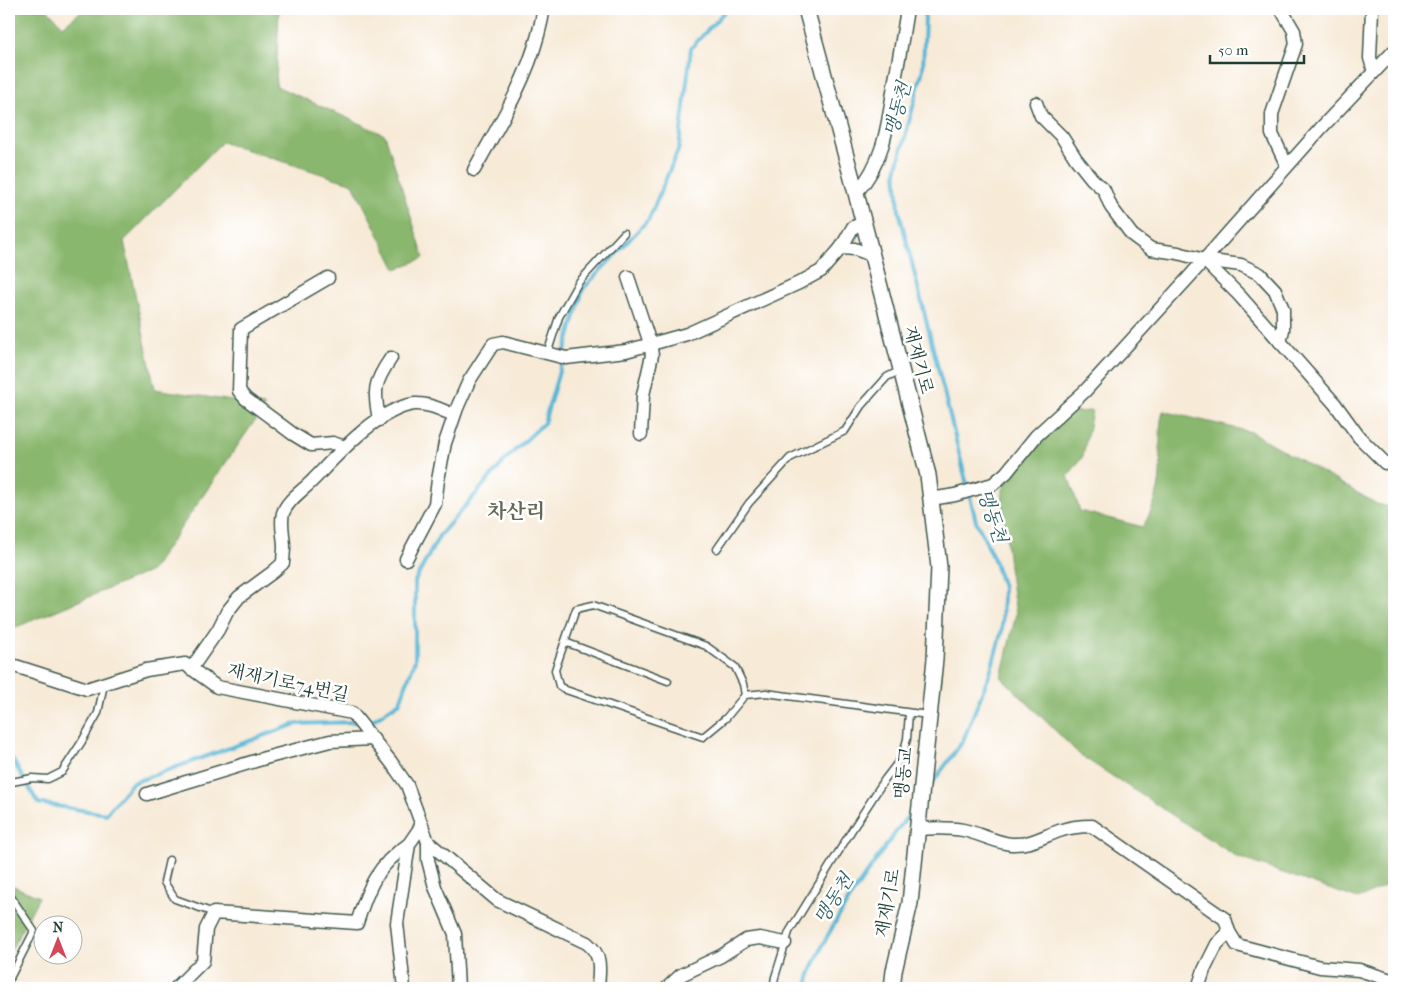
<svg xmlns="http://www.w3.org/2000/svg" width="1403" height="997" viewBox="0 0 1403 997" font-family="'IM FELL French Canon','Noto Serif KR',serif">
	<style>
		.forest { fill: #8ab76e; stroke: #547a51 }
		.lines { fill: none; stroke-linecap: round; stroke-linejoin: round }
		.stream { stroke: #57b6d5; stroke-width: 4 }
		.service-casing { stroke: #3f574c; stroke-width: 9 }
		.minor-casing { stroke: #3f574c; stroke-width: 15 }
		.tertiary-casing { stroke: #3f574c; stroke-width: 18 }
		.service { stroke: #fff; stroke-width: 6 }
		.minor { stroke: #fff; stroke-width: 12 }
		.tertiary { stroke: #fff; stroke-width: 15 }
		.labels { text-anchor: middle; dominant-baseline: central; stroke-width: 5; stroke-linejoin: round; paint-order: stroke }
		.street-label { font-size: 18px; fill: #1f3d34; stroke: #fff }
		.water-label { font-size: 19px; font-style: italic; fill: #306164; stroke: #fff }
		.quarter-label { font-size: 20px; font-weight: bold; fill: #636857; stroke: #fff }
	</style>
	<rect width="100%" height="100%" fill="#fff"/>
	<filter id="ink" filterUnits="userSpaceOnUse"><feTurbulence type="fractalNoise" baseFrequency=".02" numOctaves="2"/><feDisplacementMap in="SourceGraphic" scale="10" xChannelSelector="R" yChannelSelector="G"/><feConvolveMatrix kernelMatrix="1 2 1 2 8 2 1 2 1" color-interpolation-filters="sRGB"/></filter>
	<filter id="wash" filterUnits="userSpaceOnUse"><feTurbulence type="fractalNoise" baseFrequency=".0096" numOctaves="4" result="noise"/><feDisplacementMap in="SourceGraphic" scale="20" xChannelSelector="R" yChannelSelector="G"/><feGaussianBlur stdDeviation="1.12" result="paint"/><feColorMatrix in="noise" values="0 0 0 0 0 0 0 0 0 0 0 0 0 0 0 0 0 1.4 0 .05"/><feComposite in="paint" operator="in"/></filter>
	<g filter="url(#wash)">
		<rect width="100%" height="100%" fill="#f7ead7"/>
		<g class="forest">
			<path d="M9 9H47L63 26 84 9H279L276 86 385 135 424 258 396 269 353 184 222 142 124 241 155 389 265 406 151 571 14 628 9 623Z"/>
			<path d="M1092 411 1083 456 1068 476 1080 511 1143 527C1152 510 1159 494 1160 474 1162 453 1157 432 1163 411L1251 432 1377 504 1394 508V882L1358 899 1237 857 1080 755 1001 677 1016 614 1009 567 1002 492 1018 458 1071 412Z"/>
			<path d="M9 884 39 897 9 954Z"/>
		</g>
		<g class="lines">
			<g class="stream">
				<path d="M922 9 925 17 923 69 896 171 899 211 976 521 993 557 1003 587 1002 630 990 673 963 741 928 789"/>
				<path d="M363 722H370L400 702 415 660V581L439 536 509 456 544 423 583 289 649 219 679 148 691 48 727 9"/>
				<path d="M9 754 38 803 106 814 132 783 296 724 356 722"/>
				<path d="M806 988C815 954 834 924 852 895 872 865 893 836 915 806"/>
			</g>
		</g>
	</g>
	<g filter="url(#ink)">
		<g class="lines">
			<defs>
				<g id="service">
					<path d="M547 354 559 317 578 283 624 233"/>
					<path d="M717 549 749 503 790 458 845 431 861 406 887 377 901 370"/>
					<path d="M565 642 668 681"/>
					<path d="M745 695 743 684 735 667 706 646 593 605 576 609 555 670 559 686 566 690 703 737 726 718 745 695 766 693 928 715"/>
					<path d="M9 787 12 782 32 778 48 779 62 772 81 743 98 713 104 684"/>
					<path d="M169 860 164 882 175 899 214 913"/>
					<path d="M9 894 34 931 9 980"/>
					<path d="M773 988 775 977 789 932 852 830 885 779 902 757 907 739 909 713"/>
				</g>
				<g id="minor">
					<path d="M1281 9 1294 31 1296 44 1272 114V134L1287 166"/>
					<path d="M1372 9 1370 58 1374 72"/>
					<path d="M1036 103 1041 116 1062 137 1076 159 1092 179 1104 190 1111 207 1132 235 1151 249 1178 253 1204 260 1241 265 1260 274 1275 290 1283 309V330L1280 342"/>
					<path d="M474 170C498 126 525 84 538 35 540 26 543 18 543 9"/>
					<path d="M856 193C884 163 888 124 894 85 899 60 903 34 907 9"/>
					<path d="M841 248 855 249 871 255"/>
					<path d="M1204 260 1239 295 1335 404 1359 437 1385 463"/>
					<path d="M628 277 650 343 652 355 643 395 641 434"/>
					<path d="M328 278 241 329 239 391 246 399 293 434 311 445 333 443 345 447"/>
					<path d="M379 420C374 390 373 384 391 358"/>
					<path d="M931 499 955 495 993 484 1006 473 1036 436 1085 391 1190 276 1322 127 1394 51"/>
					<path d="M406 559 435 504 438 480 445 443 457 408 469 381 493 344 503 342 566 358 626 351 687 334 799 283 821 271 841 248 853 227 863 224"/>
					<path d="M9 664 87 689 146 670 185 664 217 687 352 713 391 762 407 785 428 842 497 900 587 943C603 956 599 969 598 988"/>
					<path d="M191 669 218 630 227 612 239 597 273 572 283 563C283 558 284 552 284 547 284 536 280 524 283 513 288 499 304 490 314 479 338 454 378 409 414 404 429 403 441 410 454 415"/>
					<path d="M147 794 265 758 330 741 373 739"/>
					<path d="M917 829C932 828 948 827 963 830 979 833 994 842 1011 844 1030 845 1042 837 1059 831 1070 827 1080 826 1092 826L1225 919 1229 932 1237 945 1320 967 1359 970 1394 981"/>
					<path d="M428 842V860L435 887 455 934 458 988"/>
					<path d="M176 988 203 961 206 929 214 913 357 923C368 888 377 865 409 844"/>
					<path d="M404 988 397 923 409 844 422 825"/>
					<path d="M667 988 681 975 721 956 746 940 760 938 785 943"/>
					<path d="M1198 988 1204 970 1217 944 1229 932"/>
				</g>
				<path id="tertiary" d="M806 9 856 193 928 475 939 567 935 659 910 903 894 971 892 988"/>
			</defs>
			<use href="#service" class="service-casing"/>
			<use href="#minor" class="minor-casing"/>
			<use href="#tertiary" class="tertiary-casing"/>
			<use href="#service" class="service"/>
			<use href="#minor" class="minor"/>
			<use href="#tertiary" class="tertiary"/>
		</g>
	</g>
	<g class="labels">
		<g class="street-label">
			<text transform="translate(918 360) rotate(75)">재재기로</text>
			<text transform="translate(288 683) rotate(12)">재재기로74번길</text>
			<text transform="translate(904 773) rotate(-84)">맹동교</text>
			<text transform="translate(888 903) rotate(-80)">재재기로</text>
		</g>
		<g class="water-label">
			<text transform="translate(898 109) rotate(-75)">맹동천</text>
			<text transform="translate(992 516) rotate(72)">맹동천</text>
			<text transform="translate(834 899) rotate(-58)">맹동천</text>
		</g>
		<g class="quarter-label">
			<text x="516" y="511">차산리</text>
		</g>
	</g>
	<rect width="1403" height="997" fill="none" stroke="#fff" stroke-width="30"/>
	<g transform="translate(58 940)"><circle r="24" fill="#ffffff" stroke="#a5b1ae"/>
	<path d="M0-4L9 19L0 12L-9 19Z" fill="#d1495b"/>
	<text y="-8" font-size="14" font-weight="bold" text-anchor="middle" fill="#1f3d34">N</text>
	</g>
	<path d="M1210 55v8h94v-8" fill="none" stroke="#1f3d34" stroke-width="2.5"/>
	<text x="1218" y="55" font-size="15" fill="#1f3d34" stroke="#ffffff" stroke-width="4" paint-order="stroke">50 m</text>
</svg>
